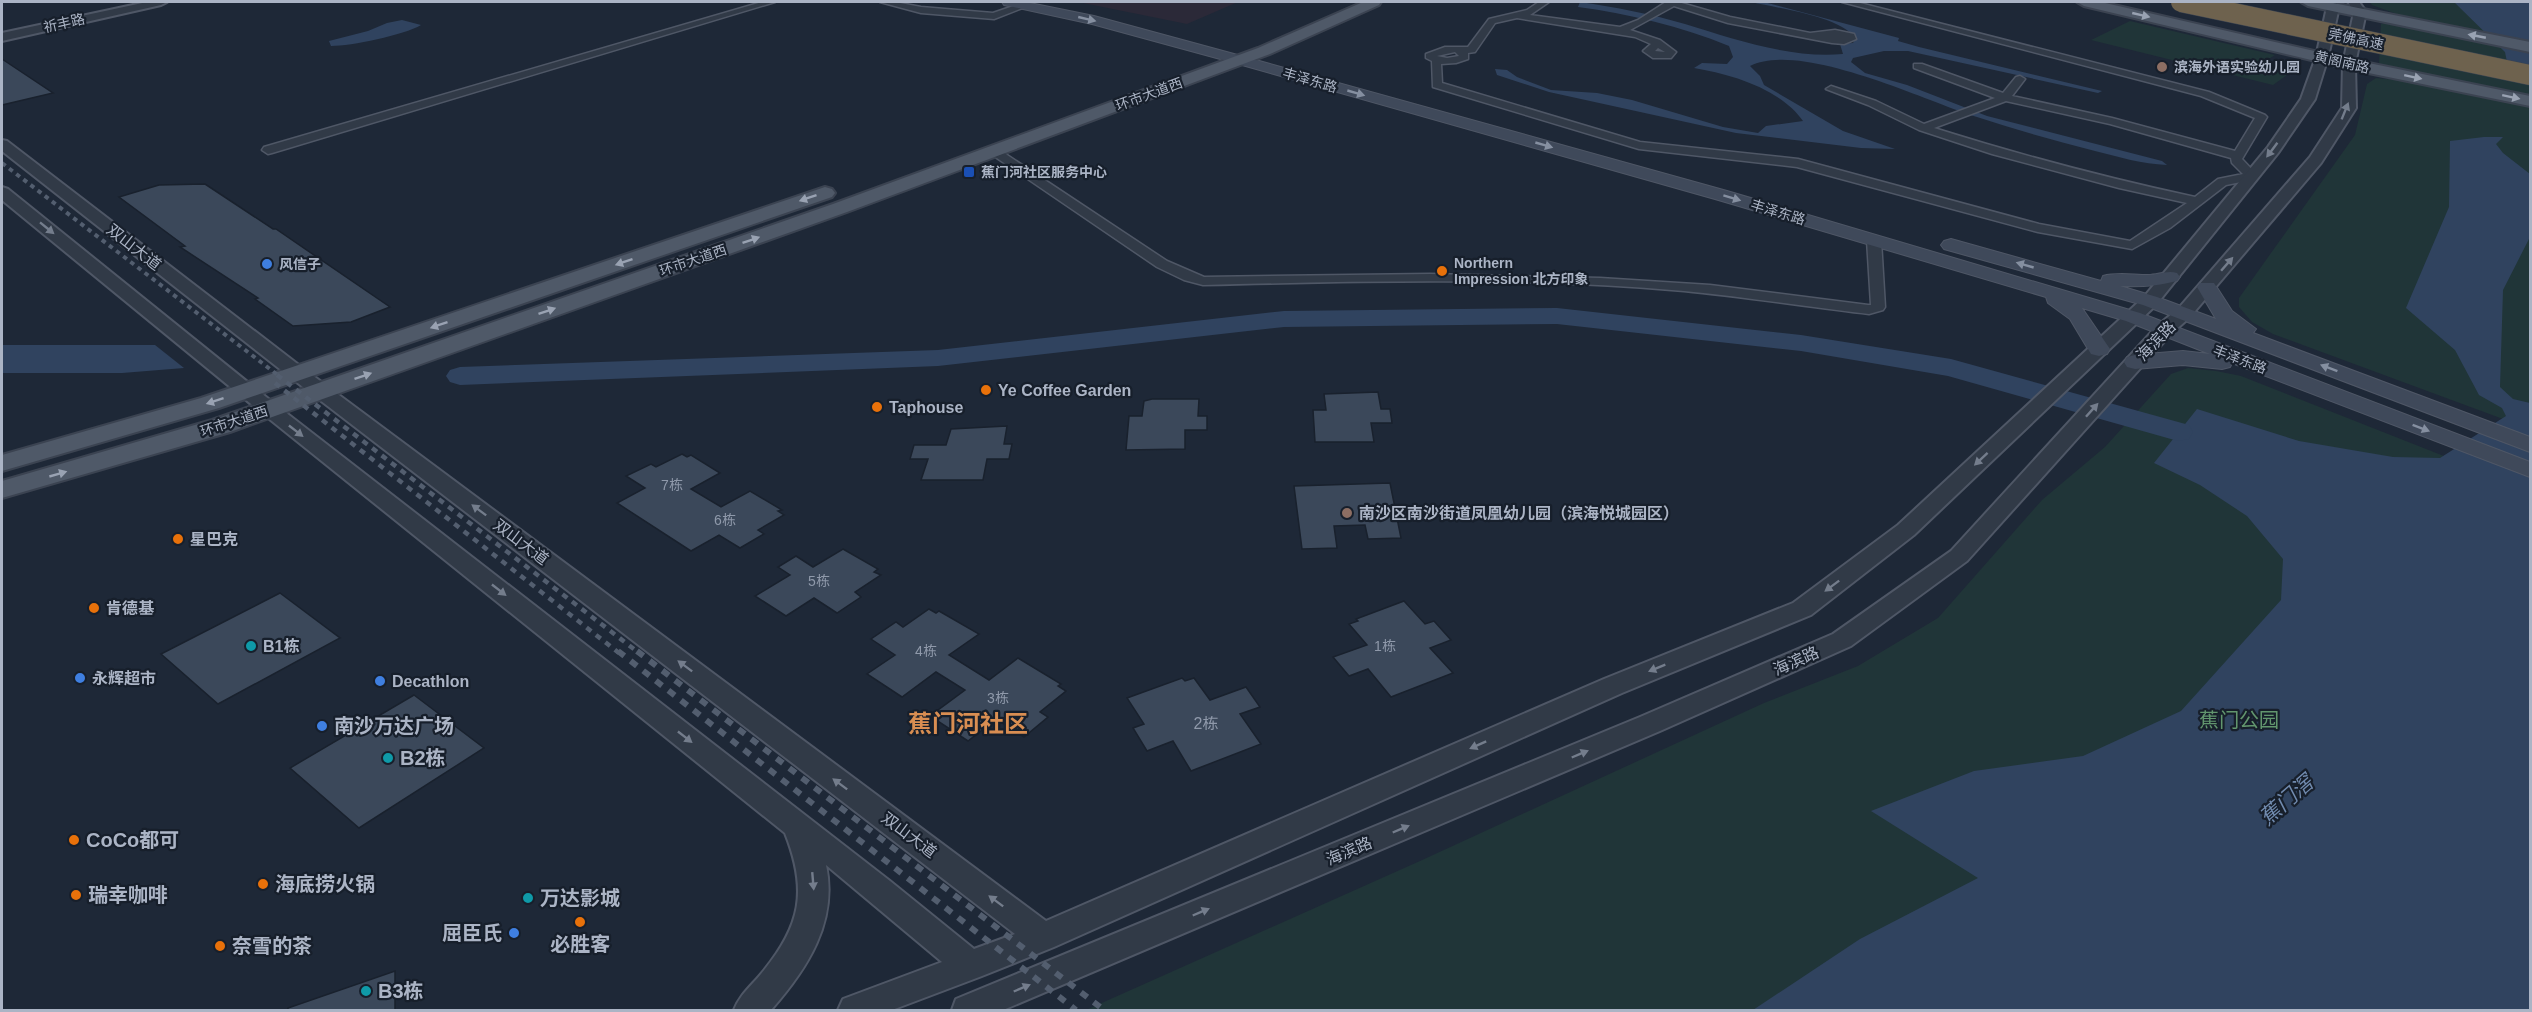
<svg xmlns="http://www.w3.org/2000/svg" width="2532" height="1012" viewBox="0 0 2532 1012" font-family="Helvetica,'Noto Sans SC',sans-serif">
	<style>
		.medical { fill: #2b2938 }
		.green { fill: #203538 }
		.water { fill: #30435f }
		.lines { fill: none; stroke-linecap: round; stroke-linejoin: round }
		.river { fill: #30435f; fill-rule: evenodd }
		.building { fill: #3b485a; stroke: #19212d; stroke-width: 1.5 }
		.minor-casing { stroke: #4f5766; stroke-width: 3 }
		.tertiary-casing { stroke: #4f5766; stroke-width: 4 }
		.secondary-casing { stroke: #4f5766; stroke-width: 2 }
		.primary-casing { stroke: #3b4351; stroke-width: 4 }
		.minor { fill: #313a47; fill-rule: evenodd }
		.tertiary { fill: #313a47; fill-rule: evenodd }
		.secondary { fill: #3f495a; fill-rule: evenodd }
		.primary { fill: #4f5968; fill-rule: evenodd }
		.rail-far2 { stroke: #535e6f; stroke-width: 4; stroke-dasharray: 4.5 4.5; stroke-linecap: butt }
		.rail-far1 { stroke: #535e6f; stroke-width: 4.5; stroke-dasharray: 6 6; stroke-linecap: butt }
		.rail { stroke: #535e6f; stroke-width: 6; stroke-dasharray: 8 8; stroke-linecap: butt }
		.motorway-bridge-casing { stroke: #3c4451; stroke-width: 21; stroke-linecap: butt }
		.motorway-bridge { stroke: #6e624e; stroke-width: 20 }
		.oneway { fill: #99a2b2 }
		.oneway2 { fill: #858fa0 }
		.oneway3 { fill: #747d8c }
		.education-dot { fill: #8d6e63; stroke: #171f2b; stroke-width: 2 }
		.transit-dot { fill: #1a4fb4; stroke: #171f2b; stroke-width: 2 }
		.shop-dot { fill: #3f7fe0; stroke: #171f2b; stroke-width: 2 }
		.food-dot { fill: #e8710a; stroke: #171f2b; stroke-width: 2 }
		.culture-dot { fill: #0f9aa8; stroke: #171f2b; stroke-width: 2 }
		.labels { text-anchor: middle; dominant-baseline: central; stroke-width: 4.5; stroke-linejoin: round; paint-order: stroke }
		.far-street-label { font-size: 14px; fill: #abb4c5; stroke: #171f2b }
		.far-poi-label { font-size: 14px; font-weight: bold; fill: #abb4c5; stroke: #171f2b; text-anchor: start }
		.number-label { font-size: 14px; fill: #8f99aa }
		.street-label { font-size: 16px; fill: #abb4c5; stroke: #171f2b }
		.poi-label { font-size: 16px; font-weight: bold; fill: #abb4c5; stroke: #171f2b; text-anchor: start }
		.near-number-label { font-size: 16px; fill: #8f99aa }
		.near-park-label { font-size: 20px; fill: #62966e; stroke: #171f2b }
		.near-poi-label { font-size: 20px; font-weight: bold; fill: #abb4c5; stroke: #171f2b; text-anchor: start }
		.near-water-label { font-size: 21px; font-style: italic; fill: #718baf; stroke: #171f2b }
		.near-quarter-label { font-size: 24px; font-weight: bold; fill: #d98e52; stroke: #171f2b }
	</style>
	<rect width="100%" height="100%" fill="#1e2837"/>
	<path class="medical" d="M1078 2H1238L1187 24Z"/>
	<g class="green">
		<path d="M2370 2H2530V42L2408 18 2372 5Z"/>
		<path d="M2130 21 2275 55 2261 64 2291 72 2273 85 2091 40Z"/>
		<path d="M2390 23 2530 50V97L2393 69 2379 63 2381 24Z"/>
		<path d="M2376 78 2410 81 2530 107V429L2273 334 2252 322 2239 307V298L2355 135 2367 84Z"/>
		<path d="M2188 368 2216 371 2241 376 2530 490V1010H1086L1420 861 1764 703 1858 666 1938 618 2042 500 2105 447 2171 374Z"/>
	</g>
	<g class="water">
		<path d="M1580 2C1615 7 1651 14 1685 24 1734 39 1791 59 1843 54L1840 44 1853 43 1856 38C1836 15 1781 9 1751 2H1764L1899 38 1898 41 1919 47 2102 91 2098 93 1908 51H1884L1853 58 1851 62 1865 73 1907 85 1987 116 2162 161 2167 165C2142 164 2119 157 2095 151 2056 141 2016 130 1977 117 1926 101 1800 40 1750 66L1760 76 1764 85 1843 131 1895 149 1861 148 1736 133 1549 92 1497 75 1495 69 1507 70 1517 77 1551 90 1597 93 1632 100 1723 127 1758 133 1766 126 1803 121C1781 89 1731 74 1694 68L1702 63 1727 64 1733 57 1729 46C1680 26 1630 14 1578 7Z"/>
		<path d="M2454 2H2530V86L2510 77 2505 52Z"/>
		<path d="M402 20 421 25C404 35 351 46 331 46L329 41 368 31 387 23Z"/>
		<path d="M2484 137H2503L2496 144 2503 153 2530 174V237L2503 290 2500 387 2513 399 2530 403V1010H1753L1860 939 1978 878 1871 811 1974 771 2083 756 2181 711 2281 600 2283 559 2247 516 2200 485 2154 463 2197 409 2299 441 2393 457 2440 458 2506 416 2502 408 2479 395 2455 350 2406 308 2449 207 2450 141Z"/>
		<path d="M2 345H155L184 368 122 373H2Z"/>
	</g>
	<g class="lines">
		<path class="river" d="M1557 308 1801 335 1951 359 2189 425 2193 432 2189 439 2178 441 1948 376 1801 351 1557 324 1284 327 938 366 460 385 450 382 446 376 450 370 460 367 938 350 1284 311Z"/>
	</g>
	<g class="building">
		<path d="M2 59 53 93 2 105Z"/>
		<path d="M205 184 273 229H276L390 307 351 322 293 326 255 299 258 298 180 247 185 246 119 197 159 185Z"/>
		<path d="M1378 392 1381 409H1390L1392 423H1371L1374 442H1315L1313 410H1326L1324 394Z"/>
		<path d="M1152 399H1199L1198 416H1207V430H1185V449L1126 450 1129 416H1142L1144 401Z"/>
		<path d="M1007 426 1004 444H1012L1009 459H987L983 480H921L928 459H910L914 445H946L951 429Z"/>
		<path d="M682 454 687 457 691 455 720 473 691 489 721 507 750 491 782 510 778 511 784 515 758 530 764 534 740 548 719 535 691 551 617 503 645 488 626 476 651 464 656 467Z"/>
		<path d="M1390 483 1401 538 1368 539 1365 525 1334 526 1337 548 1302 549 1294 486Z"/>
		<path d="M843 549 878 569 874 572 881 575 855 592 861 597 837 613 814 598 786 616 755 596 790 575 778 567 796 556 813 567Z"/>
		<path d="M280 593 340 638 218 704 161 654Z"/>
		<path d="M1404 601 1425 624 1434 621 1451 640 1430 648 1453 673 1391 697 1368 669 1349 676 1333 657 1367 645 1349 624 1358 621 1356 619Z"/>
		<path d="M929 609 936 613 939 611 979 634 949 655 989 680 1018 658 1061 684 1058 686 1066 691 1040 712 1048 717 1024 737 996 719 968 741 930 716 965 690 936 672 902 697 867 674 895 655 871 639 896 622 903 627Z"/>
		<path d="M1182 678 1185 681 1194 678 1210 700 1246 687 1260 707 1240 714 1261 744 1191 771 1173 741 1147 751 1133 728 1144 724 1127 698Z"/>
		<path d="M414 695 484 748 359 828 290 768Z"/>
		<path d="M395 971V1011H288V1008Z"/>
	</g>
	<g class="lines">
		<defs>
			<g id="minor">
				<path d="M762 2H775L272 153 268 154 262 150 264 147Z"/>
				<path d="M880 2H895L921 7 993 13 1025 2 1030 5 994 19 921 13Z"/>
				<path d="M1539 2H1549L1530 15 1620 27 1638 20 1666 2H1678L1730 17 1810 33 1835 30 1854 34 1856 39 1844 44 1832 43 1728 23 1674 6 1630 30 1660 40 1676 52 1671 58H1653L1643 51 1651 44 1635 37 1517 18 1495 23 1475 52 1468 53V59L1456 63 1441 64 1442 83 1640 142 1798 159 2039 224 2130 241 2187 203 2119 188 1992 154 1919 130 1868 105 1826 89 1831 86 1876 101 1924 124 1995 98 1914 68V64H1922L2003 93 2016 77 2020 76 2025 79 2012 96 2112 118 2235 151 2255 118 2201 96 1842 2H1856L2209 92 2265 115 2267 117 2242 159 2258 176 2256 179 2226 185 2170 228 2132 249 2038 232 1797 167 1639 149 1433 87 1432 61 1426 58V54L1445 47H1468L1489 19 1527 10ZM1658 48 1665 52 1655 51ZM1455 52 1459 56 1447 58 1437 56ZM2006 101 2110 124 2231 158 2232 163 2243 174 2218 179 2195 197C2107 178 2020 155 1934 128Z"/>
				<path d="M995 147 1167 261 1204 277 1430 274 1600 278 1710 285 1868 305H1871L1867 240 1874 236 1881 240 1885 307 1883 310 1869 314C1807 307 1746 297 1684 291 1525 277 1363 281 1203 285L1184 280 1157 267 991 154V148Z"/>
			</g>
			<g id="tertiary">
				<path d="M147 2H167L161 5 2 41V33Z"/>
				<path d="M2325 2H2336L2339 7 2328 57 2315 99 2278 153 2156 305 1914 535 1811 615 1622 693 1054 947 982 976 892 1010H838L843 999 942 962 826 865C838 922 807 969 771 1010H734C739 996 751 986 761 974 801 926 808 891 785 833L262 413 2 200V187L8 189 276 405 890 881 974 949 1015 934 290 377 2 151V140L7 141 304 369 1046 921 1604 679 1793 603 1898 525 2144 297 2268 147 2301 99 2316 57 2327 7Z"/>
				<path d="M2348 2H2359L2366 12 2355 64 2356 108 2321 163 2190 317 2171 334 1967 561 1851 646 1660 731 1003 1010H952L956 999 1640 717 1833 634 1951 551 2157 326 2178 309 2310 157 2342 108 2343 64 2354 12Z"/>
			</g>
			<g id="secondary">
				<path d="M1002 2H1025L1094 16 1245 57 1727 191 2140 313 2530 462V477L2232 363 2230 367 2222 369 2183 365 2135 369 2127 367 2124 362 2127 357 2135 355 2183 351 2210 354 2126 321 2082 308 2110 349 2107 354 2099 356 2091 354 2070 319 2048 303 2046 297 1715 199 1235 63 1092 24 1004 5Z"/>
				<path d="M1951 239 2101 281 2103 276C2117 272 2133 275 2148 275 2158 275 2167 270 2177 273L2180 277 2177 281C2157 286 2140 287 2120 286L2157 297 2216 319 2197 287 2200 283H2214L2232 311 2256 329 2253 333 2530 437V452L2143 305 1944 249 1941 245 1944 241Z"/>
			</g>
			<g id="primary">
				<path d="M1363 2H1381L1379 5 1270 54 847 212 230 432 2 498V481L212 420 833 204 1258 48Z"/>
				<path d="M2077 2H2101L2349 59 2530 96V106L2349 69 2084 6Z"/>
				<path d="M2301 2H2328L2530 42V52L2308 6Z"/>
				<path d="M825 187 832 189 835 193 832 197 219 408 2 471V455L201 398Z"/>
			</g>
		</defs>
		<use href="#minor" class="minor-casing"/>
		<use href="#tertiary" class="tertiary-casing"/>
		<use href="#secondary" class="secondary-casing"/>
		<use href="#primary" class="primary-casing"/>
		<use href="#minor" class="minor"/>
		<use href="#tertiary" class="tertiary"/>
		<use href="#secondary" class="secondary"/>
		<use href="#primary" class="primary"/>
		<path class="rail-far2" d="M2 163 279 376"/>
		<g class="rail-far1">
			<path d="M277 375 639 653"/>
			<path d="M275 383 619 653"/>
		</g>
		<g class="rail">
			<path d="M618 651 1076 1010"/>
			<path d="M637 651 1104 1010"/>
		</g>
		<defs>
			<path id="motorway-bridge" d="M2181 2 2530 75"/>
		</defs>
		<use href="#motorway-bridge" class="motorway-bridge-casing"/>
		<use href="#motorway-bridge" class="motorway-bridge"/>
	</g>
	<defs><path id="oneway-solid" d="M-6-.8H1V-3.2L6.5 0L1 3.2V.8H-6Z" transform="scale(1.5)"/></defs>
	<g class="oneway">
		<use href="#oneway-solid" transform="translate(2141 15) rotate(13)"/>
		<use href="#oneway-solid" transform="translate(2477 36) rotate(-169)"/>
		<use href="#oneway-solid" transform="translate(2413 77) rotate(12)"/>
		<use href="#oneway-solid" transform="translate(2511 97) rotate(12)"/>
		<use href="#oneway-solid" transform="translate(808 198) rotate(161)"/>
		<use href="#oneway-solid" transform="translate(751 240) rotate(-19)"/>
		<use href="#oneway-solid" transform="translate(624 262) rotate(161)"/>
		<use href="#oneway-solid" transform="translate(547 311) rotate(-19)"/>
		<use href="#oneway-solid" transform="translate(439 325) rotate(161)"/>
		<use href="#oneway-solid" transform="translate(363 376) rotate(-19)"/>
		<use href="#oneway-solid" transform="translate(215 401) rotate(162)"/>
		<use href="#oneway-solid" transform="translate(58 474) rotate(-16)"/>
	</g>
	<g class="oneway2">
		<use href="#oneway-solid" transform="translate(1087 19) rotate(13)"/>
		<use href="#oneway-solid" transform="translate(1356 93) rotate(16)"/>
		<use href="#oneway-solid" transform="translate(1544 145) rotate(16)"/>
		<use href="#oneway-solid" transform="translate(1732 198) rotate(17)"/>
		<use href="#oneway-solid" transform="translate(2025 265) rotate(-164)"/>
		<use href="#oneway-solid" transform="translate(2329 368) rotate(-159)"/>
		<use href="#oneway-solid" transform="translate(2421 428) rotate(21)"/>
	</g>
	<g class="oneway3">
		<use href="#oneway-solid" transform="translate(2345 111) rotate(-68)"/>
		<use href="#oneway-solid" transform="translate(2272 150) rotate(127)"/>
		<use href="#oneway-solid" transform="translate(47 228) rotate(39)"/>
		<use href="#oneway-solid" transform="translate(2227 264) rotate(-49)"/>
		<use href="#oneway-solid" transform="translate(2092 410) rotate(-48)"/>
		<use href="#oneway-solid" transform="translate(296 431) rotate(38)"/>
		<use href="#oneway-solid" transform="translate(1981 459) rotate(137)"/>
		<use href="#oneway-solid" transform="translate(479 510) rotate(-143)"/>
		<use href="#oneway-solid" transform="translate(1832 586) rotate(143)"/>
		<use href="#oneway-solid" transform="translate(499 590) rotate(38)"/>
		<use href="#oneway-solid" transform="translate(685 666) rotate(-143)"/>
		<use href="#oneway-solid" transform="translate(1657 668) rotate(158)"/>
		<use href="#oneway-solid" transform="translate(685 737) rotate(38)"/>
		<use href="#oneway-solid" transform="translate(1478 745) rotate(156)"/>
		<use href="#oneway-solid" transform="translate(1580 754) rotate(-23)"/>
		<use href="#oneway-solid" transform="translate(840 784) rotate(-143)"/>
		<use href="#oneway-solid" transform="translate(1401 829) rotate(-23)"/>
		<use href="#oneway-solid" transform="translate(813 881) rotate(85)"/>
		<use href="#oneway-solid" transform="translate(996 901) rotate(-143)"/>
		<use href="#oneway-solid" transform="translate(1201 912) rotate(-23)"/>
		<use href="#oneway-solid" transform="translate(1022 988) rotate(-23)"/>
	</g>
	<g class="education-dot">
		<circle cx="2162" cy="67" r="6"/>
		<circle cx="1347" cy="513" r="6"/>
	</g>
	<rect class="transit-dot" x="963" y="166" width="12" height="12" rx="3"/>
	<g class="shop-dot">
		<circle cx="267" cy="264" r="6"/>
		<circle cx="80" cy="678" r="6"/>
		<circle cx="380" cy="681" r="6"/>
		<circle cx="322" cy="726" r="6"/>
		<circle cx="514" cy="933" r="6"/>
	</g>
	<g class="food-dot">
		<circle cx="1442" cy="271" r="6"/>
		<circle cx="986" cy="390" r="6"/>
		<circle cx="877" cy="407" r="6"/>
		<circle cx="178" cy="539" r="6"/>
		<circle cx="94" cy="608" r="6"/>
		<circle cx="74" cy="840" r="6"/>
		<circle cx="263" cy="884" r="6"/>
		<circle cx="76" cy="895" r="6"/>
		<circle cx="580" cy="922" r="6"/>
		<circle cx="220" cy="946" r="6"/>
	</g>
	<g class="culture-dot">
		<circle cx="251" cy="646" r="6"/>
		<circle cx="388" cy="758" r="6"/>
		<circle cx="528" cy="898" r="6"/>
		<circle cx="366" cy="991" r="6"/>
	</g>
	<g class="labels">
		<g class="far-street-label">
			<text transform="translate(64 23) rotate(-13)">祈丰路</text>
			<text transform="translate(2356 39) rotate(12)">莞佛高速</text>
			<text transform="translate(2342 62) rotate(13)">黄阁南路</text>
			<text transform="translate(1310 80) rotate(16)">丰泽东路</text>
			<text transform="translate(1149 94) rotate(-20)">环市大道西</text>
			<text transform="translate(1778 212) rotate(17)">丰泽东路</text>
			<text transform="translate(693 260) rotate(-19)">环市大道西</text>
			<text transform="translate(2240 359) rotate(21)">丰泽东路</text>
			<text transform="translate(234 421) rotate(-18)">环市大道西</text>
		</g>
		<g class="far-poi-label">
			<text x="2174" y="67">滨海外语实验幼儿园</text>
			<text x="981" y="172">蕉门河社区服务中心</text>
			<text x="1454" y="263">Northern<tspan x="1454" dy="16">Impression 北方印象</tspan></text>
			<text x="279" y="264">风信子</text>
		</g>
		<g class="number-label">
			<text x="672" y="485">7栋</text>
			<text x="725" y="520">6栋</text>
			<text x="819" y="581">5栋</text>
			<text x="1385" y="646">1栋</text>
			<text x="926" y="651">4栋</text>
			<text x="998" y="698">3栋</text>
		</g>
		<g class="street-label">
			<text transform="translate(134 247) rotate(38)">双山大道</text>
			<text transform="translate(2156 341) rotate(-46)">海滨路</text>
			<text transform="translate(521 542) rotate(37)">双山大道</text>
			<text transform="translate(1796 661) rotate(-24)">海滨路</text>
			<text transform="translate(909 835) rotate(37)">双山大道</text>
			<text transform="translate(1349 851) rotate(-23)">海滨路</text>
		</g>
		<g class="poi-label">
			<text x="998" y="390">Ye Coffee Garden</text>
			<text x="889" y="407">Taphouse</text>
			<text x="1359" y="513">南沙区南沙街道凤凰幼儿园（滨海悦城园区）</text>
			<text x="190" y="539">星巴克</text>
			<text x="106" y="608">肯德基</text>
			<text x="263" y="646">B1栋</text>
			<text x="92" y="678">永辉超市</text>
			<text x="392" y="681">Decathlon</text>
		</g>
		<g class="near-number-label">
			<text x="1206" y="723">2栋</text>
		</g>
		<g class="near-park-label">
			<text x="2239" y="720">蕉门公园</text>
		</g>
		<g class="near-poi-label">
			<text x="334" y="726">南沙万达广场</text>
			<text x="400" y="758">B2栋</text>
			<text x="86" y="840">CoCo都可</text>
			<text x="275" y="884">海底捞火锅</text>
			<text x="88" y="895">瑞幸咖啡</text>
			<text x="540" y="898">万达影城</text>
			<text x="502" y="933" text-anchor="end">屈臣氏</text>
			<text x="580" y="944" text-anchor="middle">必胜客</text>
			<text x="232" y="946">奈雪的茶</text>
			<text x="378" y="991">B3栋</text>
		</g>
		<g class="near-water-label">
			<text transform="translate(2286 800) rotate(-41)">蕉门滘</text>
		</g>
		<g class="near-quarter-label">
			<text x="968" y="723">蕉门河社区</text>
		</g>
	</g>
	<rect width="2532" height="1012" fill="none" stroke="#abb4c5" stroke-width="6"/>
</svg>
